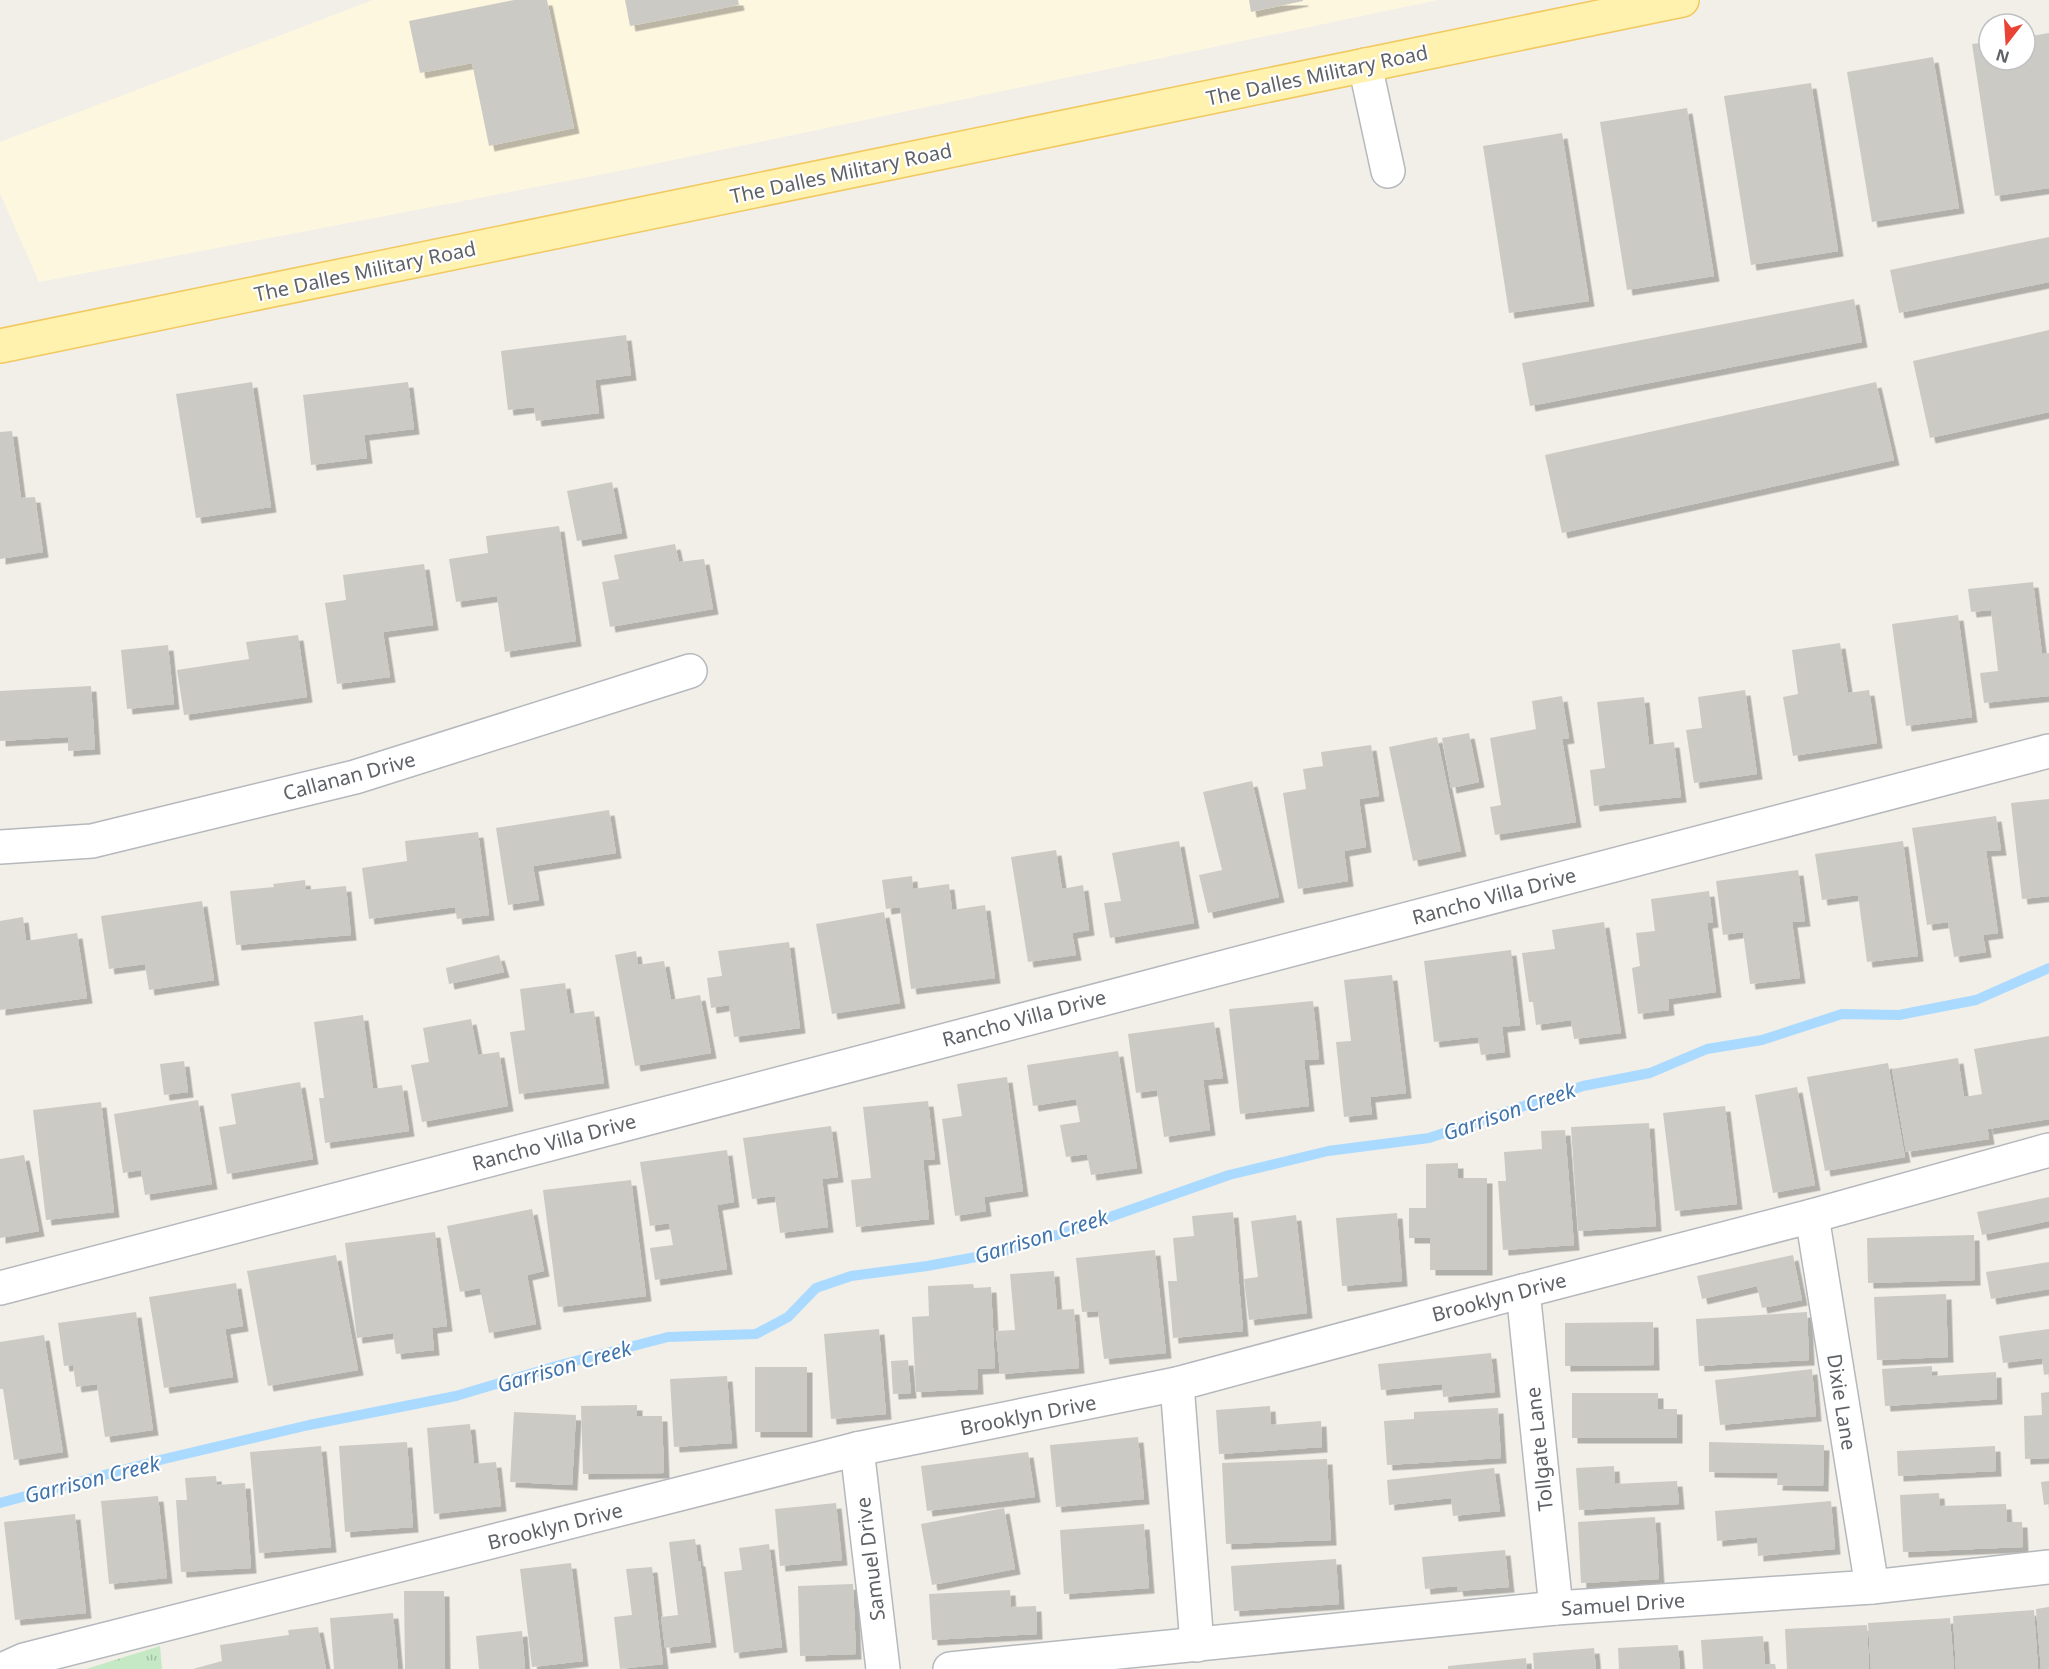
<svg xmlns="http://www.w3.org/2000/svg" width="2049" height="1669" viewBox="0 0 2049 1669" font-family="'Noto Sans',sans-serif">
	<style>
		.commercial { fill: #fef7e0 }
		.grass { fill: url(#grass-tufts) }
		.lines { fill: none; stroke-linecap: round; stroke-linejoin: round }
		.stream { stroke: #aadaff; stroke-width: 10 }
		.building { fill: #cccac5; filter: url(#shadow) }
		.minor-casing { stroke: #b5b8bc; stroke-width: 36 }
		.major-casing { stroke: #f2c960; stroke-width: 36 }
		.minor { stroke: #fff; stroke-width: 33 }
		.major { stroke: #fff2af; stroke-width: 33 }
		.labels { text-anchor: middle; dominant-baseline: central; stroke-width: 4.5; stroke-linejoin: round; paint-order: stroke }
		.street-label { font-size: 20px; fill: #5f6368; stroke: #fff }
		.water-label { font-size: 21px; font-style: italic; fill: #4174aa; stroke: #fff }
	</style>
	<defs>
		<pattern id="grass-tufts" width="24" height="20" patternUnits="userSpaceOnUse" patternTransform="scale(1.5)"><rect width="24" height="20" fill="#c5e8c5"/><path d="M3 7l-1-3M5 7V3M7 7l1-3M15 17l-1-3M17 17v-4M19 17l1-3" fill="none" stroke="#a3c0a4"/></pattern>
		<filter id="shadow"><feDropShadow dx="5.5" dy="5.5" stdDeviation="0" flood-color="#0004"/></filter>
	</defs>
	<rect width="100%" height="100%" fill="#f1efe8"/>
	<path class="commercial" d="M373 0H1438L635 168 39 282 0 193V142Z"/>
	<path class="grass" d="M160 1646 162 1669H86Z"/>
	<g class="lines">
		<path class="stream" d="M0 1503 164 1459 309 1425 456 1396 560 1365 668 1337 756 1334 788 1317 816 1288 851 1276 927 1266 998 1253 1073 1230 1229 1175 1328 1151 1429 1138 1583 1086 1650 1073 1707 1049 1762 1040 1842 1014 1899 1015 1976 1000 2049 968"/>
	</g>
	<g class="building">
		<path d="M514 0H547L574 128 489 146 472 63 420 73 409 21Z"/>
		<path d="M625 0H738L739 5 630 26Z"/>
		<path d="M1249 0H1303V1L1251 12Z"/>
		<path d="M2049 33V188L1995 196 1972 44 1989 42V60H2025V37Z"/>
		<path d="M1933 57 1959 208 1872 222 1847 72Z"/>
		<path d="M1811 83 1838 251 1751 265 1724 96Z"/>
		<path d="M1687 108 1714 276 1627 290 1600 122Z"/>
		<path d="M1562 133 1589 301 1509 313 1483 146Z"/>
		<path d="M2049 237V282L1899 313 1890 270Z"/>
		<path d="M1854 299 1862 342 1530 406 1522 363Z"/>
		<path d="M2049 330V412L1930 438 1913 361Z"/>
		<path d="M626 335 631 375 595 380 599 413 536 421 534 407 508 410 501 351Z"/>
		<path d="M252 382 271 507 196 518 176 394Z"/>
		<path d="M408 382 414 429 364 435 367 458 311 465 303 395Z"/>
		<path d="M1876 382 1894 460 1562 533 1545 455Z"/>
		<path d="M12 431 21 498 35 497 43 552 0 559V432Z"/>
		<path d="M612 482 622 533 577 541 567 491Z"/>
		<path d="M559 526 576 641 505 652 497 596 456 602 449 559 488 553 486 536Z"/>
		<path d="M675 544 679 562 704 559 713 609 610 627 602 582 619 579 614 555Z"/>
		<path d="M424 564 433 625 383 632 390 677 337 684 325 603 346 600 343 575Z"/>
		<path d="M2033 582 2042 654 2049 653V696L1984 703 1980 673 1998 671 1991 610 1971 612 1968 589Z"/>
		<path d="M1958 615 1972 717 1906 726 1892 624Z"/>
		<path d="M298 635 307 697 184 715 177 670 249 659 246 642Z"/>
		<path d="M1840 643 1848 693 1869 690 1877 743 1793 756 1783 697 1798 694 1792 650Z"/>
		<path d="M168 645 174 704 127 709 121 650Z"/>
		<path d="M91 686 95 749 68 751V737L0 741V691Z"/>
		<path d="M1745 690 1757 774 1694 783 1686 730 1702 728 1698 697Z"/>
		<path d="M1562 696 1569 738 1562 739 1576 822 1495 835 1490 807 1501 805 1490 738 1536 729 1532 701Z"/>
		<path d="M1644 697 1649 745 1674 742 1681 797 1594 806 1590 770 1605 768 1597 702Z"/>
		<path d="M1469 733 1479 782 1451 788 1442 738Z"/>
		<path d="M1437 737 1461 851 1413 861 1389 747Z"/>
		<path d="M1371 745 1379 796 1359 799 1366 847 1344 851 1348 881 1298 889 1283 793 1306 789 1303 769 1323 766 1321 752Z"/>
		<path d="M1252 781 1279 897 1208 913 1199 875 1222 870 1203 792Z"/>
		<path d="M2049 799V896L2022 899 2011 803Z"/>
		<path d="M609 810 616 853 533 866 539 900 508 905 496 828Z"/>
		<path d="M1996 816 2001 850 1986 851 1998 933 1983 935 1986 952 1954 957 1948 922 1927 925 1912 828Z"/>
		<path d="M478 832 489 915 457 919 455 907 369 919 362 868 407 861 405 841Z"/>
		<path d="M1179 841 1194 923 1110 938 1104 903 1121 901 1112 853Z"/>
		<path d="M1903 841 1918 956 1867 962 1858 895 1822 900 1815 854Z"/>
		<path d="M1056 850 1062 889 1083 885 1089 930 1072 933 1076 955 1028 962 1011 857Z"/>
		<path d="M1798 870 1805 921 1792 922 1800 978 1750 984 1743 932 1723 935 1716 881Z"/>
		<path d="M912 876 913 889 949 884 952 910 985 905 995 978 911 989 900 907 886 909 882 880Z"/>
		<path d="M305 880 306 890 346 886 351 935 236 945 230 891 274 887 273 884Z"/>
		<path d="M1709 891 1713 922 1707 923 1716 992 1668 999 1669 1010 1638 1014 1632 968 1640 966 1636 933 1655 931 1651 899Z"/>
		<path d="M202 901 214 980 149 990 145 964 109 969 101 916Z"/>
		<path d="M884 912 900 1003 832 1014 816 924Z"/>
		<path d="M23 917 26 941 77 933 87 998 0 1010V921Z"/>
		<path d="M1604 922 1621 1033 1574 1039 1571 1020 1536 1025 1533 1002H1529L1522 953 1555 949 1552 930Z"/>
		<path d="M789 942 800 1028 734 1037 729 1005 711 1008 707 978 722 976 718 951Z"/>
		<path d="M1511 950 1520 1025 1502 1027 1505 1052 1481 1055 1478 1037 1434 1042 1424 961Z"/>
		<path d="M636 951 638 965 664 961 671 1000 700 995 711 1053 635 1066 615 955Z"/>
		<path d="M499 955 504 972 449 984 446 968Z"/>
		<path d="M1392 975 1406 1093 1370 1097 1372 1114 1344 1117 1336 1042 1351 1041 1344 980Z"/>
		<path d="M565 983 570 1014 594 1011 604 1083 519 1094 510 1032 525 1030 520 989Z"/>
		<path d="M1313 1001 1319 1059 1304 1060 1309 1106 1240 1114 1229 1009Z"/>
		<path d="M363 1015 373 1089 402 1085 409 1131 325 1143 319 1098H324L314 1022Z"/>
		<path d="M471 1019 478 1055 499 1052 508 1106 422 1122 411 1065 429 1062 423 1028Z"/>
		<path d="M1214 1022 1223 1078 1203 1080 1210 1130 1164 1137 1157 1090 1136 1093 1128 1034Z"/>
		<path d="M2049 1036V1119L1988 1129 1986 1119 1989 1139 1906 1152 1892 1069 1958 1058 1964 1097 1982 1094 1974 1049Z"/>
		<path d="M1118 1051 1137 1168 1091 1175 1087 1154 1066 1157 1060 1125 1080 1122 1076 1099 1033 1106 1027 1065Z"/>
		<path d="M184 1061 188 1092 164 1095 160 1064Z"/>
		<path d="M1888 1063 1905 1157 1825 1171 1807 1077Z"/>
		<path d="M1007 1077 1023 1191 984 1197 986 1211 955 1216 942 1119 962 1116 957 1084Z"/>
		<path d="M300 1082 313 1159 227 1174 219 1127 236 1124 231 1094Z"/>
		<path d="M1797 1087 1815 1185 1773 1193 1755 1095Z"/>
		<path d="M198 1100 212 1184 145 1195 141 1170 123 1173 114 1114Z"/>
		<path d="M928 1101 935 1159 923 1160 929 1219 856 1227 851 1180 871 1178 863 1107Z"/>
		<path d="M101 1102 114 1212 46 1220 33 1110Z"/>
		<path d="M1725 1106 1737 1204 1675 1211 1663 1113Z"/>
		<path d="M1649 1123 1656 1226 1578 1231 1571 1127Z"/>
		<path d="M831 1126 838 1177 822 1179 828 1227 780 1233 775 1196 752 1199 743 1138Z"/>
		<path d="M1565 1130 1574 1245 1503 1250 1498 1181H1506L1504 1152 1542 1149 1541 1131Z"/>
		<path d="M727 1150 734 1202 717 1205 727 1269 655 1280 650 1248 673 1245 669 1223 650 1226 640 1162Z"/>
		<path d="M24 1155 39 1231 0 1238V1159Z"/>
		<path d="M1458 1163V1178H1487V1270H1430V1238H1409V1208H1426V1164Z"/>
		<path d="M631 1180 646 1296 558 1307 543 1190Z"/>
		<path d="M2049 1197V1221L1982 1235 1977 1212Z"/>
		<path d="M532 1209 544 1271 527 1275 536 1324 489 1333 480 1288 460 1292 447 1226Z"/>
		<path d="M1233 1212 1243 1331 1173 1338 1168 1281H1177L1173 1238 1194 1236 1192 1216Z"/>
		<path d="M1397 1213 1402 1281 1342 1286 1336 1218Z"/>
		<path d="M1296 1215 1307 1313 1249 1320 1244 1279 1258 1277 1251 1221Z"/>
		<path d="M435 1232 447 1326 432 1328 434 1350 396 1354 393 1333 357 1338 345 1243Z"/>
		<path d="M1974 1235 1975 1280 1868 1283 1867 1238Z"/>
		<path d="M1155 1250 1166 1353 1104 1359 1098 1311 1082 1312 1076 1258Z"/>
		<path d="M336 1255 358 1370 268 1386 247 1271Z"/>
		<path d="M1793 1255 1802 1300 1762 1308 1757 1286 1702 1299 1697 1276Z"/>
		<path d="M2049 1262V1289L1991 1299 1986 1272Z"/>
		<path d="M1054 1271 1057 1310 1074 1309 1079 1368 1000 1374 996 1331 1015 1330 1010 1274Z"/>
		<path d="M236 1283 243 1326 225 1329 233 1377 164 1388 149 1297Z"/>
		<path d="M973 1284 974 1288 991 1287 995 1368 977 1369 978 1389 916 1392 912 1317 929 1316 928 1286Z"/>
		<path d="M1946 1294 1948 1357 1877 1360 1874 1297Z"/>
		<path d="M136 1312 153 1430 105 1437 97 1384 76 1387 73 1365 64 1366 58 1323Z"/>
		<path d="M1807 1312 1809 1360 1699 1366 1696 1319Z"/>
		<path d="M1653 1322 1654 1365 1565 1366V1323Z"/>
		<path d="M879 1329 886 1414 831 1419 824 1334Z"/>
		<path d="M2049 1329V1374L2044 1375 2042 1358 2003 1363 1999 1336Z"/>
		<path d="M44 1335 63 1452 14 1460 3 1389H0V1342Z"/>
		<path d="M1491 1353 1495 1392 1443 1397 1442 1384 1381 1390 1378 1364Z"/>
		<path d="M908 1360 911 1393 893 1394 891 1361Z"/>
		<path d="M1932 1366V1376L1996 1372 1997 1399 1885 1406 1882 1369Z"/>
		<rect x="755" y="1367" width="52" height="65"/>
		<path d="M1812 1369 1816 1416 1720 1425 1715 1380Z"/>
		<path d="M727 1376 732 1443 674 1447 670 1379Z"/>
		<path d="M2049 1392V1458L2025 1459 2024 1416 2042 1415 2041 1393Z"/>
		<path d="M1572 1393H1658V1409H1677V1438H1572Z"/>
		<path d="M637 1405V1416H662L664 1473 583 1474 581 1406Z"/>
		<path d="M1270 1406 1271 1425 1321 1421 1322 1447 1219 1454 1216 1410Z"/>
		<path d="M1498 1408 1501 1458 1387 1465 1384 1421 1414 1419V1412Z"/>
		<path d="M514 1412 576 1415 572 1485 510 1482Z"/>
		<path d="M470 1424 474 1464 496 1462 501 1506 434 1514 427 1428Z"/>
		<path d="M1138 1437 1144 1499 1056 1507 1050 1445Z"/>
		<path d="M407 1442 413 1527 345 1532 339 1446Z"/>
		<path d="M1709 1442 1824 1445 1823 1486 1777 1485 1778 1473 1709 1472Z"/>
		<path d="M321 1446 331 1547 259 1553 250 1452Z"/>
		<path d="M1995 1446 1996 1471 1898 1476 1897 1451Z"/>
		<path d="M1028 1452 1035 1497 927 1511 921 1466Z"/>
		<path d="M1327 1459 1331 1540 1226 1544 1222 1463Z"/>
		<path d="M1614 1466 1615 1484 1677 1481 1679 1504 1579 1510 1576 1468Z"/>
		<path d="M1494 1468 1500 1511 1453 1516 1451 1498 1389 1505 1387 1480Z"/>
		<path d="M216 1476 217 1485 245 1483 251 1568 181 1572 176 1500H187L185 1478Z"/>
		<path d="M2049 1481V1504L2044 1505 2041 1482Z"/>
		<path d="M1939 1493 1940 1506 2006 1504 2007 1522H2022L2023 1547 1903 1552 1900 1495Z"/>
		<path d="M158 1496 167 1578 109 1584 101 1501Z"/>
		<path d="M1831 1501 1835 1549 1758 1556 1757 1537 1717 1541 1715 1511Z"/>
		<path d="M836 1503 842 1560 780 1566 775 1509Z"/>
		<path d="M1004 1508 1015 1569 932 1585 921 1524Z"/>
		<path d="M75 1514 86 1613 15 1620 4 1522Z"/>
		<path d="M1655 1517 1659 1579 1581 1583 1578 1522Z"/>
		<path d="M1144 1524 1149 1588 1064 1594 1060 1530Z"/>
		<path d="M695 1539 698 1561H700L711 1642 665 1648 661 1617 678 1615 669 1542Z"/>
		<path d="M769 1544 782 1647 734 1653 724 1572 742 1570 739 1548Z"/>
		<path d="M1505 1550 1509 1587 1458 1591 1457 1586 1425 1589 1422 1557Z"/>
		<path d="M1336 1559 1339 1604 1234 1611 1231 1566Z"/>
		<path d="M571 1563 583 1661 532 1667 520 1569Z"/>
		<path d="M652 1567 663 1664 620 1669 614 1617 632 1615 626 1569Z"/>
		<path d="M853 1584 856 1654 800 1656 798 1586Z"/>
		<path d="M1010 1590 1011 1607 1036 1606 1037 1634 932 1640 929 1594Z"/>
		<path d="M404 1591H444L445 1669H405Z"/>
		<path d="M2049 1607V1669H2041L2036 1609Z"/>
		<path d="M2034 1610 2038 1669H1956L1953 1616Z"/>
		<path d="M393 1613 398 1669H334L330 1618Z"/>
		<path d="M1950 1618 1954 1669H1871L1868 1623Z"/>
		<path d="M1867 1625 1869 1669H1787L1785 1629Z"/>
		<path d="M318 1627 326 1669H193L222 1661 220 1645 289 1635 288 1630Z"/>
		<path d="M522 1631 525 1669H479L476 1636Z"/>
		<path d="M1763 1636 1765 1664H1775L1776 1669H1703L1701 1640Z"/>
		<path d="M1678 1645 1680 1669H1619L1618 1648Z"/>
		<path d="M1594 1648 1596 1669H1534L1533 1653Z"/>
		<path d="M1526 1658 1527 1669H1448V1666Z"/>
	</g>
	<g class="lines">
		<defs>
			<g id="minor">
				<path d="M1365 65 1388 171"/>
				<path d="M0 847 92 841 355 777 690 671"/>
				<path d="M1812 1216 1872 1587"/>
				<path d="M0 1288 2049 751"/>
				<path d="M1523 1291 1556 1608"/>
				<path d="M1177 1384 1197 1645"/>
				<path d="M857 1449 883 1669"/>
				<path d="M4 1669 24 1660 857 1449 1177 1384 1523 1291 1812 1216 2049 1150"/>
				<path d="M950 1669 1556 1608 1872 1587 2049 1567"/>
			</g>
			<path id="major" d="M0 346 1682 0"/>
		</defs>
		<use href="#minor" class="minor-casing"/>
		<use href="#major" class="major-casing"/>
		<use href="#minor" class="minor"/>
		<use href="#major" class="major"/>
	</g>
	<g class="labels">
		<g class="street-label">
			<text transform="translate(1317 75) rotate(-12)">The Dalles Military Road</text>
			<text transform="translate(841 173) rotate(-12)">The Dalles Military Road</text>
			<text transform="translate(365 271) rotate(-12)">The Dalles Military Road</text>
			<text transform="translate(349 776) rotate(-15)">Callanan Drive</text>
			<text transform="translate(1494 896) rotate(-15)">Rancho Villa Drive</text>
			<text transform="translate(1024 1018) rotate(-15)">Rancho Villa Drive</text>
			<text transform="translate(554 1142) rotate(-15)">Rancho Villa Drive</text>
			<text transform="translate(1499 1297) rotate(-15)">Brooklyn Drive</text>
			<text transform="translate(1842 1402) rotate(81)">Dixie Lane</text>
			<text transform="translate(1028 1415) rotate(-11)">Brooklyn Drive</text>
			<text transform="translate(1539 1449) rotate(-96)">Tollgate Lane</text>
			<text transform="translate(555 1526) rotate(-14)">Brooklyn Drive</text>
			<text transform="translate(870 1559) rotate(-97)">Samuel Drive</text>
			<text transform="translate(1623 1604) rotate(-4)">Samuel Drive</text>
		</g>
		<g class="water-label">
			<text transform="translate(1509 1111) rotate(-19)">Garrison Creek</text>
			<text transform="translate(1041 1236) rotate(-17)">Garrison Creek</text>
			<text transform="translate(564 1366) rotate(-16)">Garrison Creek</text>
			<text transform="translate(92 1479) rotate(-14)">Garrison Creek</text>
		</g>
	</g>
	<g transform="translate(2007 42) rotate(197)"><circle r="28" fill="#ffffff" stroke="#bfc1c3" stroke-width="1.5"/>
	<path d="M0-4.5L10 22L0 15L-10 22Z" fill="#ea4335"/>
	<text y="-9" font-size="16" font-weight="bold" text-anchor="middle" fill="#5f6368">N</text>
	</g>
</svg>
